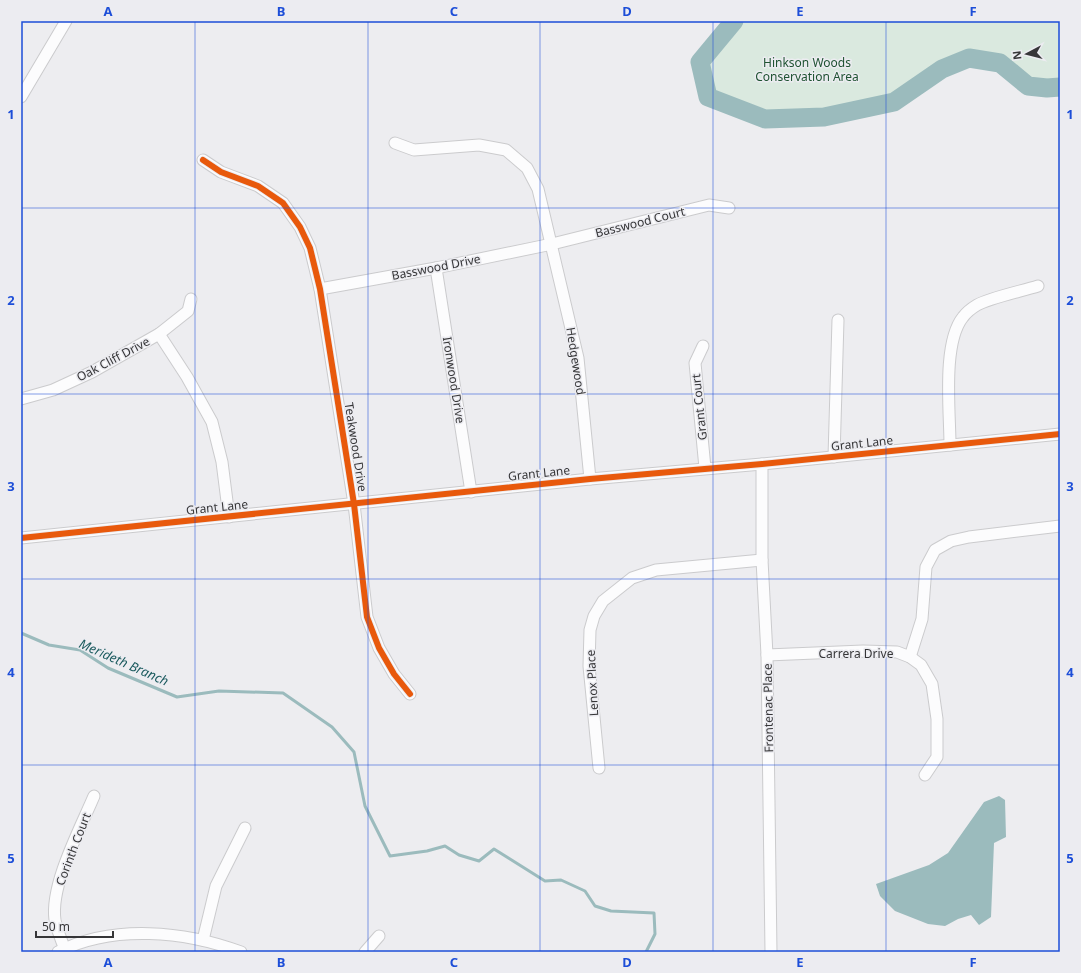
<svg xmlns="http://www.w3.org/2000/svg" width="1081" height="973" viewBox="0 0 1081 973" font-family="'Noto Sans',sans-serif">
	<style>
		.green { fill: #dae9df }
		.water { fill: #9bbbbd }
		.lines { fill: none; stroke-linecap: round; stroke-linejoin: round }
		.stream { stroke: #9bbbbd; stroke-width: 3 }
		.river { stroke: #9bbbbd; stroke-width: 19 }
		.minor-casing { stroke: #cbcbcd; stroke-width: 13 }
		.minor { stroke: #fcfcfd; stroke-width: 11 }
		.cycleway-casing { stroke: #ececf1; stroke-width: 8 }
		.cycleway { stroke: #e8590c; stroke-width: 6 }
		.grid { fill: none; stroke: #1d4ed8; stroke-width: 1; stroke-opacity: 0.55 }
		.labels { text-anchor: middle; dominant-baseline: central; stroke-width: 3; stroke-linejoin: round; paint-order: stroke }
		.park-label { font-size: 12px; fill: #1f5332; stroke: #ececf1 }
		.street-label { font-size: 12px; fill: #363638; stroke: #ececf1 }
		.water-label { font-size: 13px; font-style: italic; fill: #1a5a5d; stroke: #ececf1 }
		.neatline { fill: none; stroke: #1d4ed8; stroke-width: 1.5 }
		.grid-label { font-size: 13px; text-anchor: middle; font-weight: bold; fill: #1d4ed8 }
	</style>
	<rect width="100%" height="100%" fill="#ededf0"/>
	<path class="green" d="M734 21H1060V85L1028 86 1000 63 969 58 942 69 894 102 824 117 765 119 708 97 700 62Z"/>
	<path class="water" d="M999 796 1005 800 1006 837 994 843 991 917 979 925 971 915 958 919 945 926 928 924 895 911 880 896 876 884 929 865 948 853 984 802Z"/>
	<g class="lines">
		<path class="stream" d="M21 633 49 645 80 650 108 668 177 697 219 691 283 693 332 727 354 752 365 806 390 856 427 851 445 846 459 855 479 861 494 849 545 881 561 880 585 891 595 906 611 911 654 913 655 934 646 952"/>
		<path class="river" d="M734 21 700 62 708 97 765 119 824 117 894 102 942 69 969 58 1000 63 1028 86 1047 88 1060 87"/>
		<defs>
			<g id="minor">
				<path d="M21 97 66 21"/>
				<path d="M395 143 414 150 479 145 506 150 527 168 538 189 578 358 590 479"/>
				<path d="M203 160 221 172 258 186 283 203 300 227 310 248 320 289 354 504 367 617 379 648 394 674 410 694"/>
				<path d="M436 268 471 492"/>
				<path d="M320 289 436 268 552 244 709 205 729 208"/>
				<path d="M159 334 187 377 212 422 222 462 229 517"/>
				<path d="M703 346 695 363 705 468"/>
				<path d="M21 399 53 390 92 372 159 334 188 311 191 299"/>
				<path d="M950 445C950 412 942 343 963 317 966 313 972 308 977 305 989 298 1022 291 1038 286"/>
				<path d="M834 457 838 320"/>
				<path d="M762 464V560L767 655 771 952"/>
				<path d="M21 538 590 479 762 464 1060 434"/>
				<path d="M767 655 863 651 897 652 910 657 921 665 932 684 937 719V757L925 775"/>
				<path d="M910 657 922 619 926 567 935 550 951 541 969 537 1060 526"/>
				<path d="M599 768 589 666 590 630 594 616 603 601 632 578 656 570 762 560"/>
				<path d="M203 940 216 886 245 828"/>
				<path d="M58 952C113 924 185 931 241 952"/>
				<path d="M66 952C62 942 57 930 55 920 50 885 80 829 94 796"/>
				<path d="M365 952 379 936"/>
			</g>
		</defs>
		<use href="#minor" class="minor-casing"/>
		<use href="#minor" class="minor"/>
		<defs>
			<g id="cycleway">
				<path d="M203 160 221 172 258 186 283 203 300 227 310 248 320 289 354 504 367 617 379 648 394 674 410 694"/>
				<path d="M21 538 590 479 762 464 1060 434"/>
			</g>
		</defs>
		<use href="#cycleway" class="cycleway-casing"/>
		<use href="#cycleway" class="cycleway"/>
	</g>
	<path class="grid" d="M195 21V952M368 21V952M540 21V952M713 21V952M886 21V952M21 208H1060M21 394H1060M21 579H1060M21 765H1060"/>
	<g class="labels">
		<g class="park-label">
			<text x="807" y="62">Hinkson Woods<tspan x="807" dy="14">Conservation Area</tspan></text>
		</g>
		<g class="street-label">
			<text transform="translate(640 222) rotate(-14)">Basswood Court</text>
			<text transform="translate(436 267) rotate(-11)">Basswood Drive</text>
			<text transform="translate(113 359) rotate(-28)">Oak Cliff Drive</text>
			<text transform="translate(576 361) rotate(81)">Hedgewood</text>
			<text transform="translate(454 380) rotate(81)">Ironwood Drive</text>
			<text transform="translate(699 407) rotate(-96)">Grant Court</text>
			<text transform="translate(862 443) rotate(-6)">Grant Lane</text>
			<text transform="translate(356 447) rotate(81)">Teakwood Drive</text>
			<text transform="translate(539 473) rotate(-6)">Grant Lane</text>
			<text transform="translate(217 507) rotate(-6)">Grant Lane</text>
			<text x="856" y="653">Carrera Drive</text>
			<text transform="translate(592 683) rotate(-93)">Lenox Place</text>
			<text transform="translate(768 708) rotate(-91)">Frontenac Place</text>
			<text transform="translate(73 849) rotate(-69)">Corinth Court</text>
		</g>
		<g class="water-label">
			<text transform="translate(124 662) rotate(24)">Merideth Branch</text>
		</g>
	</g>
	<rect width="1081" height="973" fill="none" stroke="#ececf1" stroke-width="44"/>
	<g transform="translate(1027 54) rotate(263)" stroke="#ececf1" stroke-width="3" paint-order="stroke">
	<path d="M0-3L7 15L0 10L-7 15Z" fill="#363638"/>
	<text y="-6" font-size="11" font-weight="bold" text-anchor="middle" fill="#363638">N</text>
	</g>
	<path d="M36 931v6h77v-6" fill="none" stroke="#363638" stroke-width="2"/>
	<text x="42" y="931" font-size="12" fill="#363638" stroke="#ececf1" stroke-width="3" paint-order="stroke">50 m</text>
	<rect x="22" y="22" width="1037" height="929" class="neatline"/>
	<g class="grid-label">
		<text x="108" y="16">A</text>
		<text x="281" y="16">B</text>
		<text x="454" y="16">C</text>
		<text x="627" y="16">D</text>
		<text x="800" y="16">E</text>
		<text x="973" y="16">F</text>
		<text x="11" y="119">1</text>
		<text x="1070" y="119">1</text>
		<text x="11" y="305">2</text>
		<text x="1070" y="305">2</text>
		<text x="11" y="491">3</text>
		<text x="1070" y="491">3</text>
		<text x="11" y="677">4</text>
		<text x="1070" y="677">4</text>
		<text x="11" y="863">5</text>
		<text x="1070" y="863">5</text>
		<text x="108" y="967">A</text>
		<text x="281" y="967">B</text>
		<text x="454" y="967">C</text>
		<text x="627" y="967">D</text>
		<text x="800" y="967">E</text>
		<text x="973" y="967">F</text>
	</g>
</svg>
